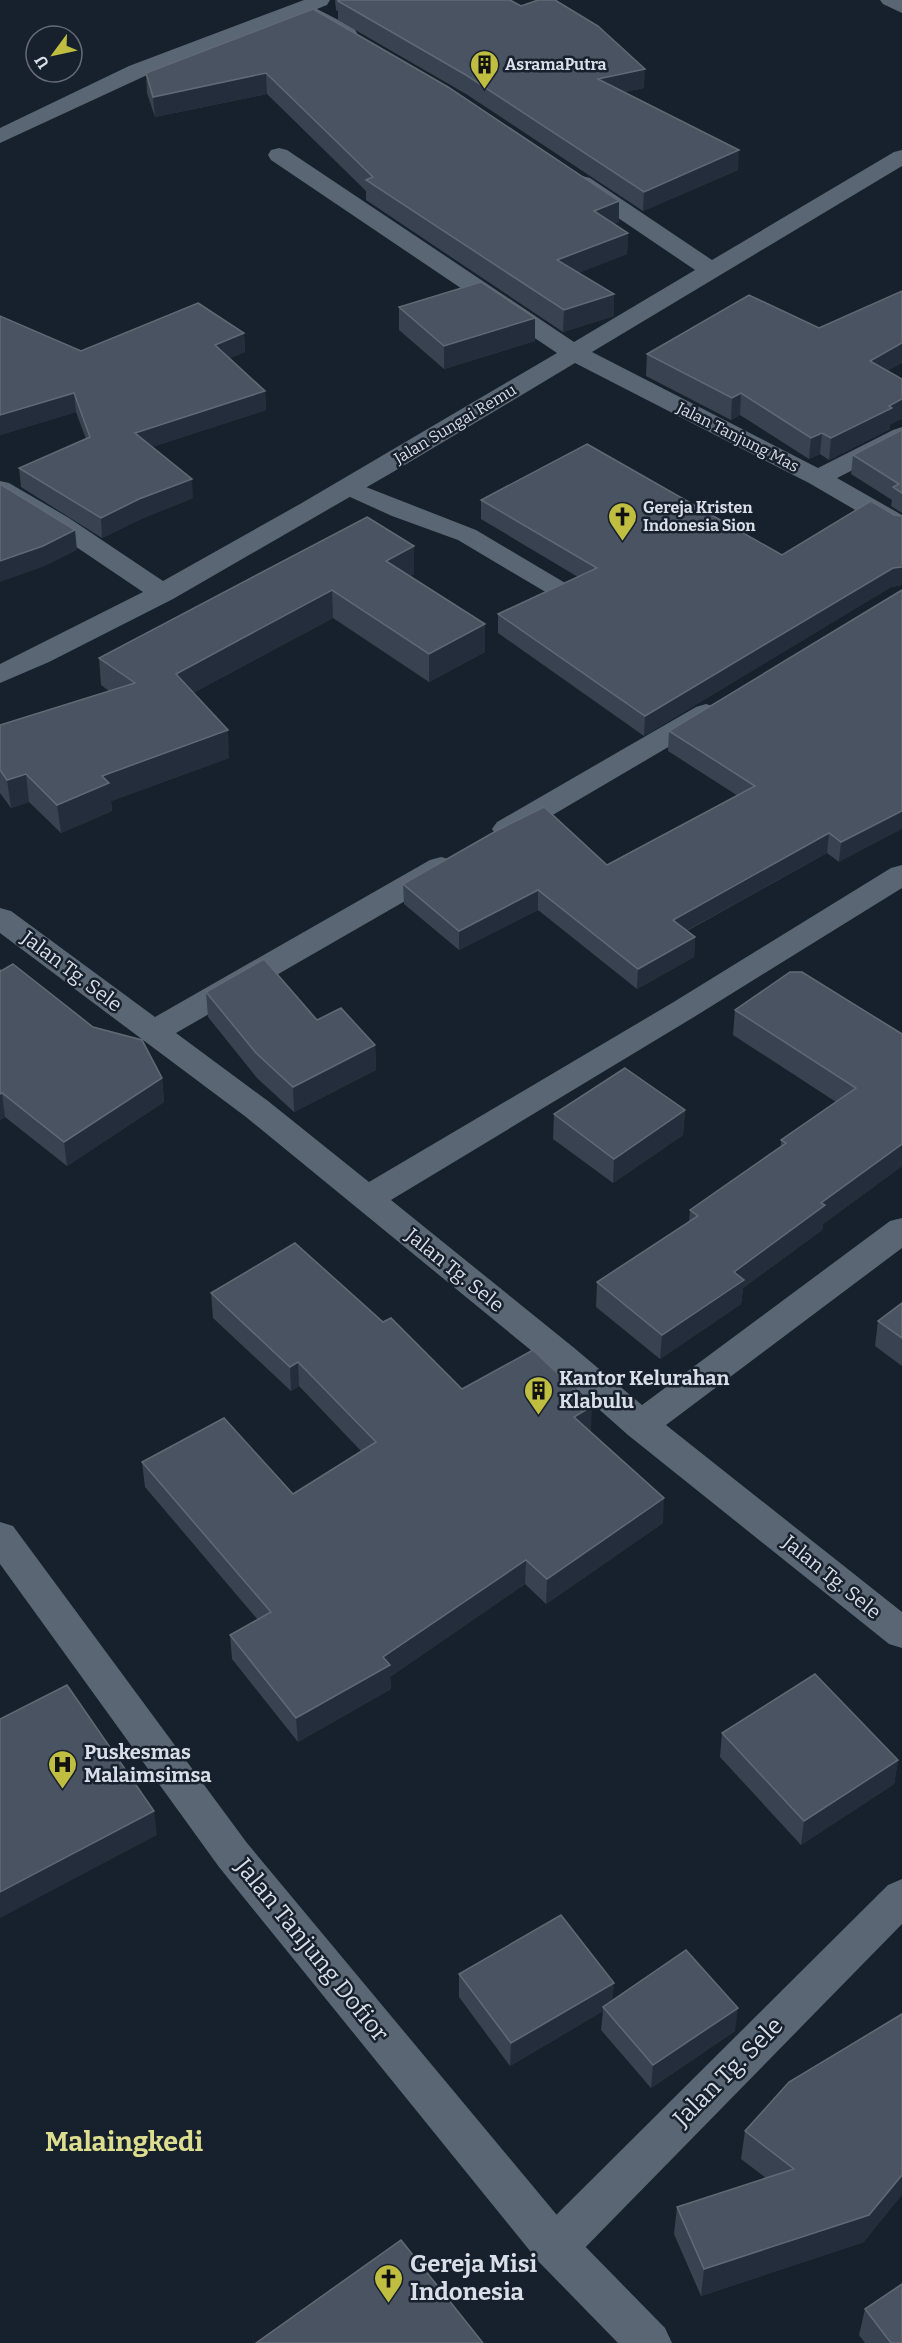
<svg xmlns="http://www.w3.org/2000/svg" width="902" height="2343" viewBox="0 0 902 2343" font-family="Bitter,serif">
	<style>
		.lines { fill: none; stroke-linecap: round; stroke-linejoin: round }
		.service { fill: #5b6675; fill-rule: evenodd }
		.minor { fill: #5b6675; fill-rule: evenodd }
		.tertiary { fill: #5b6675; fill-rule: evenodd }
		.wall { fill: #394250 }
		.shaded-wall { fill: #242d3b }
		.building { fill: #4a5361; stroke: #616976; stroke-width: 1.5 }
		.labels { text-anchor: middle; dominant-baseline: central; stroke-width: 5; stroke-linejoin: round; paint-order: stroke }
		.far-poi-label { font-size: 16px; font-weight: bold; fill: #d9dfe8; stroke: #17202d; text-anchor: start }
		.far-street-label { font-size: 16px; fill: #d9dfe8; stroke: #17202d }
		.street-label { font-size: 20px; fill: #d9dfe8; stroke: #17202d }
		.poi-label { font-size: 20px; font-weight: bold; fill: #d9dfe8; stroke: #17202d; text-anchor: start }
		.near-street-label { font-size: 24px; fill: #d9dfe8; stroke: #17202d }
		.near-poi-label { font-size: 24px; font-weight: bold; fill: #d9dfe8; stroke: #17202d; text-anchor: start }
		.near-quarter-label { font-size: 27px; font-weight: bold; fill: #dcdd8e; stroke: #17202d }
	</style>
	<rect width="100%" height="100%" fill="#17202d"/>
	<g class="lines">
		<path class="service" d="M348 480 476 530 572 587 576 592 572 597 563 600 554 597 458 540 392 516 339 492 336 487 339 482Z"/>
		<g class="minor">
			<path d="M304 0H330L327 5 317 9 354 28 357 33 354 38C335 42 314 25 298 17L145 76 0 143V128L129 66Z"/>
			<path d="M880 0H902V13L883 4Z"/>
			<path d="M279 148 287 150 574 342 695 270 574 188 571 183 574 178 582 176 590 178 712 260 894 152 902 150V166L592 352 818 468 893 430 902 427V445L837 478 902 515V534L893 532 809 483 575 363 393 472 173 599 49 662 0 683V664L143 592 51 530 0 500V481L9 483 69 518 163 581 300 504 557 353 271 160 268 155 271 150Z"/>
			<path d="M706 704 716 707 720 713 716 719 517 836 507 838 497 836 492 829 497 822 696 707Z"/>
			<path d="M441 857 452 860 456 867 452 874 176 1033 268 1101 369 1182 672 1003 891 868 902 865V888L694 1017 391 1200 573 1347 642 1405 890 1221 902 1218V1248L666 1425 902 1612V1648L889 1644 628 1435 549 1365 246 1117 0 933V908L11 911 155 1017 430 860Z"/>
			<path d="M902 1879V1924L571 2262 555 2268 539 2262 533 2247 539 2232 888 1885Z"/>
		</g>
		<path class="tertiary" d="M0 1522 13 1526 247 1843 571 2232 665 2328 672 2343H618L539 2262 219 1867 0 1564Z"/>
	</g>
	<g class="wall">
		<path d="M335 0H510L644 88 624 92 738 170 643 211 466 94 338 20V11L336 10Z"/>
		<path d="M313 9 619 201V222L614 224 628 233 627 254 578 273 614 316 563 332 366 200V191L267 94 155 117 147 93 146 73Z"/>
		<path d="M399 307 535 318V341L444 369 399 330Z"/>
		<path d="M0 316 81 351 244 333 245 352 230 358 265 391 266 410 152 447 193 498 141 519 102 538 21 487 19 468 86 439 76 412 0 435Z"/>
		<path d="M819 328 887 371 890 429 829 460 820 454 809 459 740 415 731 420 646 376 647 354Z"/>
		<path d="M902 430V513L891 506 892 500 851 474 853 455Z"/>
		<path d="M481 500 782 555 894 515 902 516V585L891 587 644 736 498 633V614L578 577 481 519Z"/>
		<path d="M367 517 414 574 410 576 485 652 429 682 333 618 193 693 229 758 111 801 112 811 61 833 29 802 11 808 0 793V725L109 691 101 685 99 658Z"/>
		<path d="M902 590 839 862 827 853 687 931 695 937 694 957 637 989 538 910 459 950 404 904 403 884 607 865 738 796 668 751 669 731Z"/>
		<path d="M0 970 93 1027 162 1078 164 1102 67 1166 5 1117 0 1120Z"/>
		<path d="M206 992 317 1020 375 1045 376 1070 294 1112 257 1078 208 1017Z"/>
		<path d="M735 1010 902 1034V1166L823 1224 822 1230 743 1288 741 1304 660 1359 596 1307 597 1282 689 1222 690 1210 781 1147V1140L836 1102 733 1035Z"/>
		<path d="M685 1110 683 1135 613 1183 553 1139 554 1114Z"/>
		<path d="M211 1293 383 1322 462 1389 591 1430 590 1431 663 1523 546 1604 525 1584 390 1677 391 1689 298 1742 232 1659 230 1635 258 1620 145 1487 142 1462 293 1494 361 1451 299 1386 291 1391 213 1318Z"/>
		<path d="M902 1303V1366L875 1346 878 1321Z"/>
		<path d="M722 1733 898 1760 894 1784 801 1845 720 1757Z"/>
		<path d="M459 1974 612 2000 735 2031 651 2088 601 2030 603 2011 510 2066 459 1997Z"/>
		<path d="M789 2082 864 2242 701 2296 674 2234 677 2207 766 2178 741 2159 745 2131Z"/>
		<path d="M865 2309 902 2343H865L859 2335Z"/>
	</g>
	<g class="shaded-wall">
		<path d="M645 69 644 88 597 98 598 79Z"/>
		<path d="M266 73 267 94 155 117 153 97Z"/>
		<path d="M739 150 738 170 643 211 644 192Z"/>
		<path d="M619 201V222L594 233V211Z"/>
		<path d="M628 233 627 254 556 282 557 260Z"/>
		<path d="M614 294V316L563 332 564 310Z"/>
		<path d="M535 318V341L444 369V346Z"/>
		<path d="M244 333 245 352 217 364 215 345Z"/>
		<path d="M902 343V363L868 382 870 361Z"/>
		<path d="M265 391 266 410 137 452 135 433Z"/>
		<path d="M74 393 76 412 0 435V415Z"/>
		<path d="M741 393 740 415 731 420 732 398Z"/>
		<path d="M902 399V419L890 425V429L829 460 831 438Z"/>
		<path d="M822 433 820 454 809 459 811 438Z"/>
		<path d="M192 479 193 498 141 519 102 538 101 518 139 499Z"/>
		<path d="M75 530 77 550 45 566 0 582V561Z"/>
		<path d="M414 546V574L387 588 386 561Z"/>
		<path d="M902 567V585L891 587 644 736 645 716 893 568Z"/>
		<path d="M332 590 333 618 178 701 176 674Z"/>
		<path d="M485 624V652L429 682V654Z"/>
		<path d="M228 730 229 758 111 801 112 811 61 833 57 805 102 776Z"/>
		<path d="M26 774 29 802 11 808 7 780Z"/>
		<path d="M902 811V829L839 862 841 842Z"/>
		<path d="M829 833 827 853 671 939 673 920Z"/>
		<path d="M538 890V910L459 950V931Z"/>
		<path d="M695 937 694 957 637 989 638 969Z"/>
		<path d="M375 1045 376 1070 294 1112 293 1087Z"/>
		<path d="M162 1078 164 1102 67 1166 64 1142Z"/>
		<path d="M2 1093 5 1117 0 1120V1094Z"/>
		<path d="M685 1110 683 1135 613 1183 614 1159Z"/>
		<path d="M902 1144V1166L823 1224 822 1230 743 1288 741 1304 660 1359 662 1335 734 1272 821 1203Z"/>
		<path d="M298 1362 299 1386 291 1391 290 1367Z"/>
		<path d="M592 1406 591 1430 573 1442 574 1417Z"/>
		<path d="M664 1498 663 1523 546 1604 547 1579Z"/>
		<path d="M526 1560 525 1584 390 1677 391 1689 298 1742 296 1718 383 1657Z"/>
		<path d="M898 1760 894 1784 801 1845 804 1821Z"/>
		<path d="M154 1811 157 1835 0 1918V1892Z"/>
		<path d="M614 1983 612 2006 603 2007V2011L510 2066 511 2043Z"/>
		<path d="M738 2008 735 2031 651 2088 653 2065Z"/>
		<path d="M902 2175V2195L864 2242 701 2296 704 2269Z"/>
	</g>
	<g class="building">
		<path d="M340 0H510L521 6 538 0H555L598 26 645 69 598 79 739 150 644 192 466 75 338 1Z"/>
		<path d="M313 9 448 87 619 201 594 211 628 233 557 260 614 294 564 310 366 180 373 177 266 73 153 97 146 73Z"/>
		<path d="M481 282 535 318 444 346 399 307Z"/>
		<path d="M902 291V343L870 361 902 379V399L889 406 892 408 831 438 822 433 811 438 741 393 732 398 647 354 749 295 819 328Z"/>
		<path d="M198 303 244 333 215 345 265 391 135 433 192 479 139 499 101 518 19 468 90 437 74 393 0 415V316L81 351Z"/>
		<path d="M902 430V493L893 487 899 484 853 455Z"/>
		<path d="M587 444 782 555 871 501 894 515 902 516V567L893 568 645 716 498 614 597 568 481 500Z"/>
		<path d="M0 484 75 530 43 546 0 561Z"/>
		<path d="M367 517 414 546 386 561 485 624 429 654 332 590 176 674 228 730 102 776 109 783 57 805 26 774 7 780 0 770V725L135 683 99 658Z"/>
		<path d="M902 590V811L841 842 829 833 673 920 695 937 638 969 538 890 459 931 403 884 496 831 544 807 607 865 755 786 669 731Z"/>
		<path d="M264 959 317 1020 341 1008 375 1045 293 1087 256 1053 206 992Z"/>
		<path d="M13 964 93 1027 142 1040 162 1078 64 1142 2 1093 0 1094V970L1 971Z"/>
		<path d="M790 972H802L902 1034V1144L821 1203 825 1205 734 1272 744 1280 662 1335 597 1282 698 1216 690 1210 786 1143 781 1140 856 1088 735 1010Z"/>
		<path d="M625 1068 685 1110 614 1159 554 1114Z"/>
		<path d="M295 1243 383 1322 391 1318 462 1389 533 1350 592 1406 574 1417 664 1498 547 1579 526 1560 383 1657 390 1665 296 1718 230 1635 271 1612 142 1462 224 1418 293 1494 376 1442 298 1362 290 1367 211 1293Z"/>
		<path d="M902 1303V1338L878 1321Z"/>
		<path d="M815 1674 898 1760 804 1821 722 1733Z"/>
		<path d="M67 1685 154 1811 0 1892V1719Z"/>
		<path d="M561 1915 614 1983 511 2043 459 1974Z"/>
		<path d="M686 1950 738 2008 653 2065 603 2007Z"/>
		<path d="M902 2014V2175L869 2215 704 2269 677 2207 794 2169 745 2131 789 2082Z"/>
		<path d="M401 2240 483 2343H256Z"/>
		<path d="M902 2284V2343H891L865 2309Z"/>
	</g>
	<defs>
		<symbol id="building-pin" viewBox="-11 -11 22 30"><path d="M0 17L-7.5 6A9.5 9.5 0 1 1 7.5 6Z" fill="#bfbe41" stroke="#17202d"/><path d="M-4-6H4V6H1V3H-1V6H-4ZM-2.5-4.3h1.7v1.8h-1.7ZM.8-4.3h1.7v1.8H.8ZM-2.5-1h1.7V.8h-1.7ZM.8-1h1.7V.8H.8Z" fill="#111"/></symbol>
		<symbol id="church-pin" viewBox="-11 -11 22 30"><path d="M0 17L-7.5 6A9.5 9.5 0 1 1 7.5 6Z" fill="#bfbe41" stroke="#17202d"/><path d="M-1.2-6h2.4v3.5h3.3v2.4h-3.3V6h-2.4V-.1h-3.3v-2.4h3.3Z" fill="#111"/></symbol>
		<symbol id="hospital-pin" viewBox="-11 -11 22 30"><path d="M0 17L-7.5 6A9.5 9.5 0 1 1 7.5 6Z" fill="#bfbe41" stroke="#17202d"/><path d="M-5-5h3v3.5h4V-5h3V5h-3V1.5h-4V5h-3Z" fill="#111"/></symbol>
	</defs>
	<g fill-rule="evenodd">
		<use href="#building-pin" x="468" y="48" width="33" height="45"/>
		<use href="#church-pin" x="606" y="500" width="33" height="45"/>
		<use href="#building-pin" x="522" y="1374" width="33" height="45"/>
		<use href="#hospital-pin" x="46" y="1748" width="33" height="45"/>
		<use href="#church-pin" x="372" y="2262" width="33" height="45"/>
	</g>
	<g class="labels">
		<g class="far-poi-label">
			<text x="505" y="64">AsramaPutra</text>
			<text x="643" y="507">Gereja Kristen<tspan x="643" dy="18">Indonesia Sion</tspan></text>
		</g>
		<g class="far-street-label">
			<text transform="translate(455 424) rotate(-31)">Jalan Sungai Remu</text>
			<text transform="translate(738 437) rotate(27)">Jalan Tanjung Mas</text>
		</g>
		<g class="street-label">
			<text transform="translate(72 971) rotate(37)">Jalan Tg. Sele</text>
			<text transform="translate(455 1270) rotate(39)">Jalan Tg. Sele</text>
			<text transform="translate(832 1577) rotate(39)">Jalan Tg. Sele</text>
		</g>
		<g class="poi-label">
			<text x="559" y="1378">Kantor Kelurahan<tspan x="559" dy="23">Klabulu</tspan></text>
			<text x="84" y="1752">Puskesmas<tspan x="84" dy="23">Malaimsimsa</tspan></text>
		</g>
		<g class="near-street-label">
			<text transform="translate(312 1950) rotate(51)">Jalan Tanjung Dofior</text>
			<text transform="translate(728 2072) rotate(-45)">Jalan Tg. Sele</text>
		</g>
		<g class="near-poi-label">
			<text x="410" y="2264">Gereja Misi<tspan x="410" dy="28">Indonesia</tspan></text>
		</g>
		<g class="near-quarter-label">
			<text x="124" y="2142">Malaingkedi</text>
		</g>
	</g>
	<g transform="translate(54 54) rotate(237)"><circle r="28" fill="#17202d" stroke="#656c78" stroke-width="1.5"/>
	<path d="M0-4.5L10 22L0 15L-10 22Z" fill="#bfbe41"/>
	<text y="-9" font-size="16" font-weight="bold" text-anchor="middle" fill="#d9dfe8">U</text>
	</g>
</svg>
